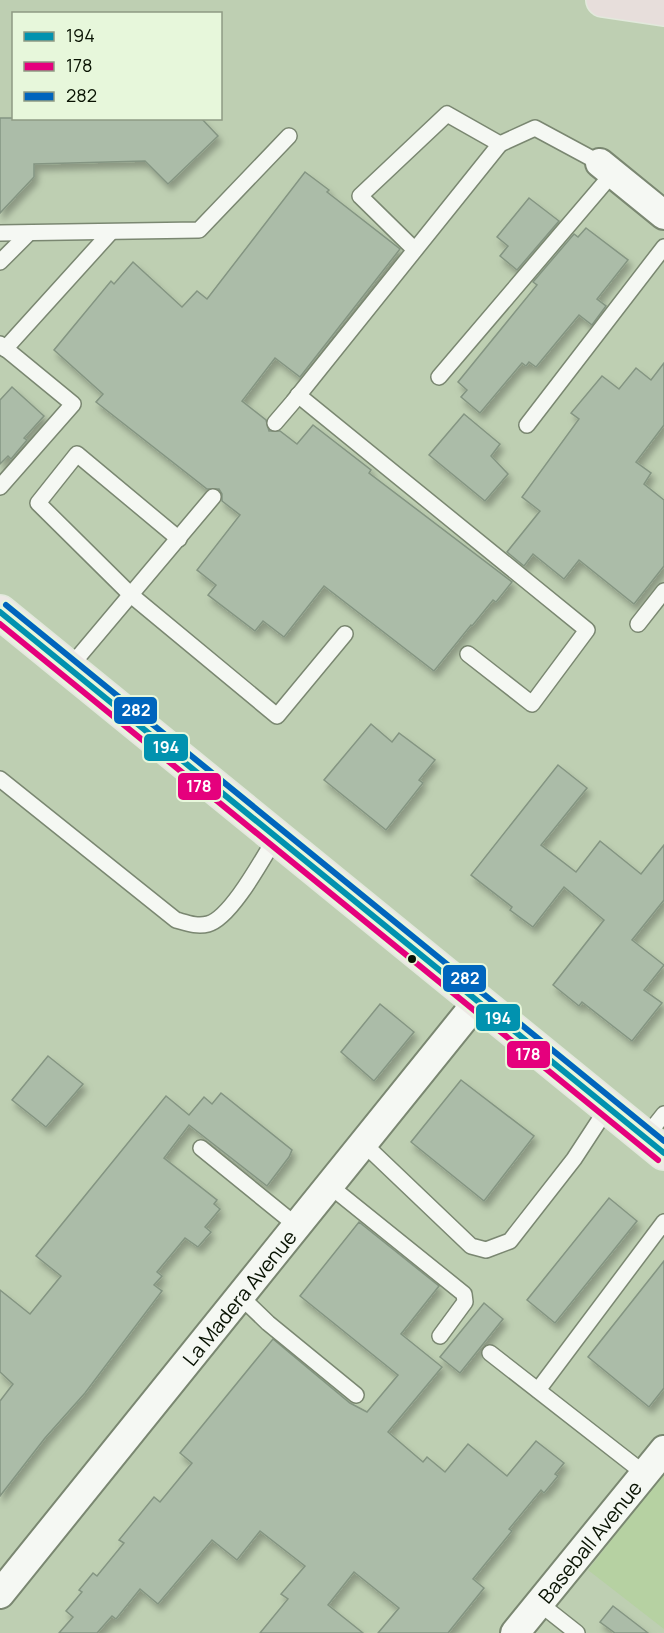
<svg xmlns="http://www.w3.org/2000/svg" width="664" height="1633" viewBox="0 0 664 1633" font-family="Manrope,sans-serif">
	<style>
		.built { fill: #b6d1a2 }
		.building { fill: #abbca8; stroke: #849582; stroke-width: 1.5; filter: url(#shadow) }
		.lines { fill: none; stroke-linecap: round; stroke-linejoin: round }
		.service-casing { stroke: #7a8771; stroke-width: 18 }
		.minor-casing { stroke: #7a8771; stroke-width: 32 }
		.primary-casing { stroke: #e2e9dc; stroke-width: 36 }
		.motorway-casing { stroke: #e2e9dc; stroke-width: 36 }
		.service { stroke: #f5f8f3; stroke-width: 15 }
		.minor { stroke: #f5f8f3; stroke-width: 28 }
		.primary { stroke: #ede8e5; stroke-width: 33 }
		.motorway { stroke: #e7dedb; stroke-width: 33 }
		.bus-1-casing { stroke: #e7f7db; stroke-width: 10 }
		.bus-2-casing { stroke: #e7f7db; stroke-width: 10 }
		.bus-3-casing { stroke: #e7f7db; stroke-width: 10 }
		.bus-1 { stroke: #0192af; stroke-width: 6 }
		.bus-2 { stroke: #e5007d; stroke-width: 6 }
		.bus-3 { stroke: #0065bd; stroke-width: 6 }
		.bus-dot { fill: #081202; stroke: #e7f7db; stroke-width: 2 }
		.labels { text-anchor: middle; dominant-baseline: central; stroke-width: 6; stroke-linejoin: round; paint-order: stroke }
		.street-label { font-size: 20px; fill: #081202; stroke: #e7f7db }
		.line-badge { stroke: #e7f7db; stroke-width: 2 }
		.badge-label { font-size: 16px; text-anchor: middle; font-weight: bold; fill: #fff }
	</style>
	<defs>
		<filter id="shadow"><feDropShadow dx="3.5" dy="6" stdDeviation="3" flood-color="#0004"/></filter>
	</defs>
	<rect width="100%" height="100%" fill="#becfb2"/>
	<path class="built" d="M664 1473V1629L588 1570Z"/>
	<g class="building">
		<path d="M0 118H201L218 136 168 184 145 161 34 164V177L0 213Z"/>
		<path d="M305 172 329 190 327 192 400 249 300 377 275 358 242 401 266 420 269 431H280L297 444 313 425 371 470 369 473 512 582 496 602 493 600 472 626 471 625 434 671 324 586 284 637 263 621 255 631 208 595 216 585 197 570 240 515 222 501V494L219 489H207L96 402 103 394 54 350 111 281 114 284 133 262 182 307 197 291 207 299Z"/>
		<path d="M529 198 559 221 517 270 500 256 508 246 497 237Z"/>
		<path d="M586 228 628 260 597 299 606 306 592 325 579 315 536 367 529 362 526 366 522 363 480 413 461 397 467 390 458 382 537 285 533 282 574 234 578 237Z"/>
		<path d="M664 363V425L636 462 651 473 644 484 664 500V566L634 604 579 560 564 579 533 554 524 566 507 552 540 511 522 497 579 419 571 413 602 376 619 389 636 368 651 380Z"/>
		<path d="M12 387 44 416 24 438 27 440 11 459 8 456 0 464V400Z"/>
		<path d="M464 414 500 444 491 456 508 474 485 501 429 455Z"/>
		<path d="M371 724 392 742 399 733 435 760 419 780 423 783 386 830 324 780Z"/>
		<path d="M558 765 587 788 541 845 576 872 600 841 641 874 664 845V900L632 940 664 965 644 990 662 1003 632 1041 582 1002 579 1006 553 985 604 920 564 887 533 927 510 910 512 907 471 875Z"/>
		<path d="M380 1004 414 1032 374 1081 341 1052Z"/>
		<path d="M48 1056 83 1084 46 1127 12 1100Z"/>
		<path d="M461 1080 534 1136 484 1201 411 1142Z"/>
		<path d="M221 1093 292 1150 289 1157 267 1186 189 1125 164 1158 217 1200 214 1204 220 1209 205 1227 211 1232 198 1247 185 1238 157 1272 162 1276 154 1285 162 1291 85 1393 45 1438 0 1496V1401L13 1384 0 1372V1290L30 1314 61 1276 36 1256 166 1096 189 1115 204 1097 212 1104Z"/>
		<path d="M609 1198 637 1221 555 1323 527 1300Z"/>
		<path d="M359 1222 439 1286 401 1334 442 1367 388 1432 423 1462 427 1457 445 1472 468 1444 507 1476 536 1441 564 1463 555 1474 558 1476 544 1493 541 1490 509 1529 512 1531 473 1579 484 1588 448 1633H378L399 1608 354 1572 328 1605 363 1633H260L288 1599 281 1594 305 1566 260 1531 237 1560 212 1540 158 1604 140 1589 116 1619 112 1616 97 1633H59L73 1617 66 1611 82 1592 79 1590 93 1573 97 1576 124 1543 119 1540 154 1497 160 1502 192 1463 180 1453 273 1339 350 1403 367 1412 398 1375 300 1296Z"/>
		<path d="M664 1261V1388L649 1407 588 1357Z"/>
		<path d="M484 1303 503 1319 460 1373 440 1357Z"/>
		<path d="M613 1606 648 1633H615L600 1622Z"/>
	</g>
	<g class="lines">
		<defs>
			<g id="service">
				<path d="M500 144 535 128 600 163"/>
				<path d="M0 233 199 230 289 136"/>
				<path d="M0 262 29 233"/>
				<path d="M0 344 73 404 0 487"/>
				<path d="M5 349 110 233"/>
				<path d="M439 377 613 173"/>
				<path d="M298 395 587 630 532 704 468 654"/>
				<path d="M275 423 293 402 500 144 447 114 360 196 415 250"/>
				<path d="M527 425 664 247"/>
				<path d="M179 539 77 454 38 503 131 595 277 716 345 634"/>
				<path d="M638 624 664 591"/>
				<path d="M69 668 213 497"/>
				<path d="M0 779 176 920C187 923 197 927 208 924 231 918 263 858 276 837"/>
				<path d="M645 1138 664 1114"/>
				<path d="M364 1144 471 1246 486 1250 510 1241 574 1159 608 1107"/>
				<path d="M201 1148 297 1226"/>
				<path d="M330 1186 464 1294 465 1302 440 1336"/>
				<path d="M240 1296 268 1323 356 1395"/>
				<path d="M490 1353 645 1474"/>
				<path d="M538 1390 664 1222"/>
				<path d="M539 1603 577 1633"/>
			</g>
			<g id="minor">
				<path d="M600 163 664 215"/>
				<path id="s1" d="M0 1594 478 1001"/>
				<path id="s2" d="M515 1633 664 1450"/>
			</g>
			<path id="primary" d="M0 612 664 1153"/>
			<path id="motorway" d="M603 0 664 9"/>
		</defs>
		<use href="#service" class="service-casing"/>
		<use href="#minor" class="minor-casing"/>
		<use href="#primary" class="primary-casing"/>
		<use href="#motorway" class="motorway-casing"/>
		<use href="#service" class="service"/>
		<use href="#minor" class="minor"/>
		<use href="#primary" class="primary"/>
		<use href="#motorway" class="motorway"/>
		<defs>
			<path id="bus-1" d="M0 612 664 1153"/>
			<path id="bus-2" d="M0 624 658 1160"/>
			<path id="bus-3" d="M6 605 664 1141"/>
		</defs>
		<use href="#bus-1" class="bus-1-casing"/>
		<use href="#bus-2" class="bus-2-casing"/>
		<use href="#bus-3" class="bus-3-casing"/>
		<use href="#bus-1" class="bus-1"/>
		<use href="#bus-2" class="bus-2"/>
		<use href="#bus-3" class="bus-3"/>
	</g>
	<circle class="bus-dot" cx="412" cy="959" r="5"/>
	<g class="labels">
		<g class="street-label">
			<text stroke="none"><textPath href="#s1" startOffset="381">La Madera Avenue</textPath></text>
			<text stroke="none"><textPath href="#s2" startOffset="118">Baseball Avenue</textPath></text>
		</g>
	</g>
	<g class="line-badge">
		<rect x="113" y="696" width="45" height="29" rx="6" fill="#0065bd"/>
		<rect x="143" y="733" width="46" height="29" rx="6" fill="#0192af"/>
		<rect x="177" y="772" width="45" height="29" rx="6" fill="#e5007d"/>
		<rect x="442" y="964" width="45" height="29" rx="6" fill="#0065bd"/>
		<rect x="475" y="1003" width="46" height="29" rx="6" fill="#0192af"/>
		<rect x="506" y="1040" width="45" height="29" rx="6" fill="#e5007d"/>
	</g>
	<g class="badge-label">
		<text x="136" y="716">282</text>
		<text x="166" y="753">194</text>
		<text x="199" y="792">178</text>
		<text x="465" y="984">282</text>
		<text x="498" y="1024">194</text>
		<text x="528" y="1060">178</text>
	</g>
	<rect x="12" y="12" width="210" height="108" fill="#e7f7db" stroke="#8e9b84" stroke-width="1.5"/>
	<rect x="24" y="32" width="30" height="9" fill="#0192af" stroke="#8e9b84" stroke-width="1.5"/>
	<text x="66" y="42" font-size="18" fill="#081202">194</text>
	<rect x="24" y="62" width="30" height="9" fill="#e5007d" stroke="#8e9b84" stroke-width="1.5"/>
	<text x="66" y="72" font-size="18" fill="#081202">178</text>
	<rect x="24" y="92" width="30" height="9" fill="#0065bd" stroke="#8e9b84" stroke-width="1.5"/>
	<text x="66" y="102" font-size="18" fill="#081202">282</text>
</svg>
